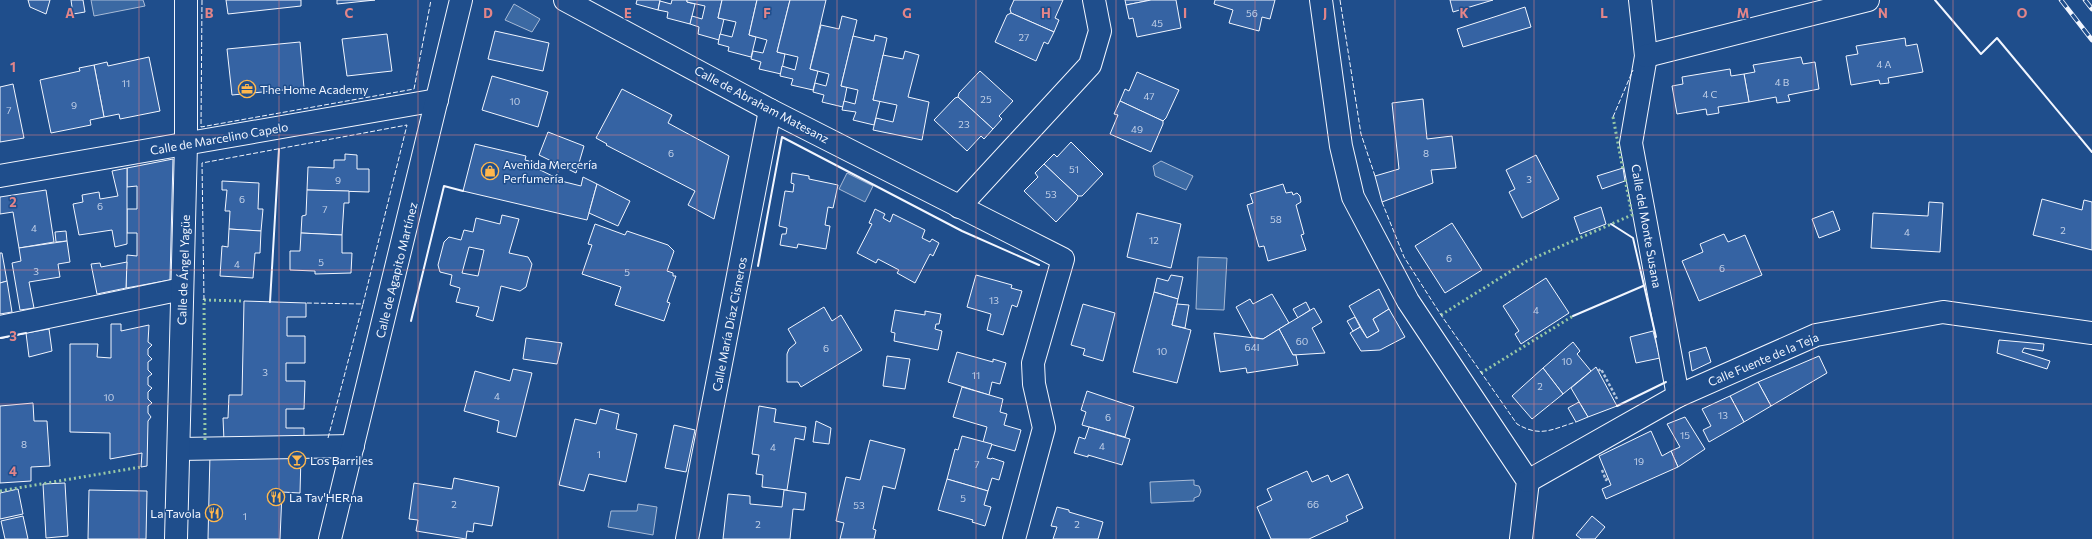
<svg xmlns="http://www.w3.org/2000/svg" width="2092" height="539" viewBox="0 0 2092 539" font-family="Commissioner,sans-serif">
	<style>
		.water { fill: #3b69a3; stroke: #a8bbd7 }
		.building { fill: #3563a3; stroke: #f2f6ff; fill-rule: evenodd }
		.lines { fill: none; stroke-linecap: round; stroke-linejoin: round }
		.minor-casing { stroke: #f2f6ff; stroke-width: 24 }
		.path { stroke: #b3c4dc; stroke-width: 2.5; stroke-dasharray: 3 2; stroke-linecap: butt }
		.minor { stroke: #1f4e8c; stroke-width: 22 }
		.rail-casing { stroke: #f2f6ff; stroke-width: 4.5 }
		.rail { stroke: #1f4e8c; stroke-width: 3; stroke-dasharray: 9; stroke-linecap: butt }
		.hedge { stroke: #97c8a6; stroke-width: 3; stroke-dasharray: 2 3; stroke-linecap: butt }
		.fence { stroke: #f2f6ff; stroke-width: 1; stroke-dasharray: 5 2; stroke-linecap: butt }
		.wall { stroke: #f2f6ff; stroke-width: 2 }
		.grid { fill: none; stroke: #e38589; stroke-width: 1; stroke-opacity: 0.55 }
		.labels { text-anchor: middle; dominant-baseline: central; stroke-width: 3; stroke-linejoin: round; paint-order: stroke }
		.number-label { font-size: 10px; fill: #c3d1e8 }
		.poi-label { font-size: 12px; fill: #f2f6ff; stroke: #1f4e8c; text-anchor: start }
		.street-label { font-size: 12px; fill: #f2f6ff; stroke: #1f4e8c }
		.grid-label { font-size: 13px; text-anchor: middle; font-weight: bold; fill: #e38589; stroke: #1f4e8c; stroke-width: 3; stroke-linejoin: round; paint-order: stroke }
	</style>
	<rect width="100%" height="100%" fill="#1f4e8c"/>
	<g class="water">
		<path d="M91 0H143L145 6 94 16Z"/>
		<path d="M514 4 540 19 532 32 505 20Z"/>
		<path d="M1161 161 1193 176 1186 190 1155 176 1153 166Z"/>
		<path d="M847 173 873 186 865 202 839 189Z"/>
		<path d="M1198 257 1227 258 1224 310 1196 309Z"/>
		<path d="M1194 480V485L1199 486 1201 491 1199 496 1194 498V501L1151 503 1150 482Z"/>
		<path d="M638 504 657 507 653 535 608 527 611 511H637Z"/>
	</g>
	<g class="building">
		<path d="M28 0H50L46 14 30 7Z"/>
		<path d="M71 0H83L85 12 73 14Z"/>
		<path d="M226 0H301V6L228 14Z"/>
		<path d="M337 0H375L337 4Z"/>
		<path d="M637 0H660L658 10 636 4Z"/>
		<path d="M672 0H687V2L695 4 690 24 667 18 668 12 658 10 660 1 671 4Z"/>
		<path d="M687 0H722L718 18 724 19 719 40 698 34 699 27 690 24 692 16 702 19 705 6 687 2Z"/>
		<path d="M722 0H757L749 35 756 37 751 57 728 51 729 47 718 44 720 34 732 37 736 22 718 18Z"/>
		<path d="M757 0H790L777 52 785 54 781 74 759 69 761 62 751 59 753 51 763 53 767 40 749 35Z"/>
		<path d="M790 0H826L810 69 818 71 813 90 791 85 793 79 780 76 782 66 795 70 798 57 777 52Z"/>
		<path d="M1014 0H1063L1055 18 1059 20 1054 32 1011 13 1010 9Z"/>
		<path d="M1125 0H1151L1126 5Z"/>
		<path d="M1151 0H1176L1181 28 1137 37 1133 18 1129 19 1126 5Z"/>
		<path d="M1215 0H1275L1270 19 1262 17 1259 31 1229 23 1233 10 1214 4Z"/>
		<path d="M1450 0H1493L1453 12Z"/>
		<path d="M1525 7 1531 27 1463 47 1457 29Z"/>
		<path d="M1011 13 1054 32 1048 44 1044 42 1036 61 995 42 1007 15Z"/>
		<path d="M842 16 857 20 841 86 847 87 843 107 822 102 824 95 813 92 815 83 826 86 829 74 810 69 821 25 839 29Z"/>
		<path d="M495 31 549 43 543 71 488 59Z"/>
		<path d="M387 34 392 71 347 76 342 39Z"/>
		<path d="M875 35 887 38 873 100 880 101 874 125 853 120 856 112 842 110 844 101 855 104 858 90 841 86 853 36 874 41Z"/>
		<path d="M1905 38 1906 46 1917 44 1923 72 1888 78 1889 83 1880 84 1879 80 1851 85 1846 56 1858 54 1856 46Z"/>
		<path d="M300 42 304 88 232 95 227 49Z"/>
		<path d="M905 51 919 55 908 97 929 102 922 140 873 130 876 118 893 122 897 105 873 100 883 55 903 59Z"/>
		<path d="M149 57 160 111 120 119 119 114 104 117 94 65 107 62 108 66Z"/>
		<path d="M1801 57 1803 64 1815 62 1819 89 1788 95 1790 101 1777 103 1776 97 1749 102 1744 74 1755 72 1753 65Z"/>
		<path d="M94 65 104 117 90 120 91 125 51 133 40 80 80 71 79 68Z"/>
		<path d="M1730 69 1731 76 1744 74 1749 102 1718 107 1719 113 1707 115 1706 109 1677 114 1672 86 1683 84 1682 77Z"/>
		<path d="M980 71 1013 101 999 116 1002 119 993 129 958 97 959 93Z"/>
		<path d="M1137 72 1179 90 1166 118 1163 121 1120 101 1125 89 1129 91Z"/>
		<path d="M492 76 548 92 538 127 482 110Z"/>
		<path d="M13 84 24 138 0 142V87Z"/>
		<path d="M622 89 672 115 668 123 729 156 714 219 688 205 695 191 606 145 607 144 596 138Z"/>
		<path d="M958 97 993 129 984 139 981 136 967 151 934 120 955 98Z"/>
		<path d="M1423 99 1427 139 1452 136 1456 168 1431 170 1433 183 1382 202 1375 176 1399 169 1392 103Z"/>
		<path d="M1120 101 1163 121V124L1151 152 1110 134 1118 115 1114 114Z"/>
		<path d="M548 132 584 146 576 173 539 155Z"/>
		<path d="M1071 142 1103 174 1082 196H1078L1044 164 1054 154 1057 157Z"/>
		<path d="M475 144 526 156 525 160 537 163 536 168 565 182 581 186 583 177 597 184 587 220 463 191Z"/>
		<path d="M345 154 357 155V169H369V192L307 190 308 167 334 168V160H345Z"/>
		<path d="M1536 155 1559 199 1522 218 1509 192 1515 189 1506 170Z"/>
		<path d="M173 159 170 280 126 288 127 255 137 256V233H127V209H137V186L127 187V168Z"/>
		<path d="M1044 164 1078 196 1077 200 1056 222 1024 191 1038 177 1035 173Z"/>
		<path d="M127 168V244L115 247 112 230 79 235 73 204 83 202 82 195 99 192 100 199 118 196 112 171Z"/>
		<path d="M1623 168 1625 181 1602 189 1597 176Z"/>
		<path d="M792 173 809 176V179L838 185 833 208 828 207 825 225 830 226 826 249 798 244 797 248 780 245 782 234H786L787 228 779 226 785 191 793 192 794 184 791 183Z"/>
		<path d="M222 181 259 183 258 209H263L261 231 229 229 230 211H225L227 190H222Z"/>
		<path d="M597 184 630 201 618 226 589 213Z"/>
		<path d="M1283 184 1286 193 1292 192 1293 195 1297 193 1300 196 1301 202 1296 205 1304 234 1301 235 1306 250 1268 261 1264 246 1259 247 1247 205 1253 203 1250 194Z"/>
		<path d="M46 190 54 242 19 248 13 212 0 214V197Z"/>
		<path d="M307 190 349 191V203H344L342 235 301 233 302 216 306 215Z"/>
		<path d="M2042 199 2082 210 2084 200 2092 202V250L2033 235Z"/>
		<path d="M1929 202 1943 203 1940 252 1871 248 1873 213 1928 216Z"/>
		<path d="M1601 207 1606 224 1580 234 1574 217Z"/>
		<path d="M875 209 885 214 883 218 890 222 893 214 925 230 922 238 930 242 932 239 939 243 933 256 930 254 915 283 897 273 899 270 878 259 876 263 857 253 872 224 869 223Z"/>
		<path d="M1833 211 1840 230 1819 238 1812 219Z"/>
		<path d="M1137 213 1181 224 1171 268 1127 257Z"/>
		<path d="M502 215 519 219 509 253 528 257 532 264 526 287 520 291 501 286 493 321 476 316 479 307 456 302 460 288 450 285 452 275 440 272 438 265 444 242 449 237 461 240 464 230 473 232 476 218 500 224ZM469 247 484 250 478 276 462 273Z"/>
		<path d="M1452 223 1482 270 1445 293 1415 246Z"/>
		<path d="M595 224 625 235 627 231 668 245 674 251 667 271 673 273V276H676L667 302 670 303 664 321 615 305 621 287 582 274 592 245 588 244Z"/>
		<path d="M229 229 261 231 260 253H255L253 278 220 276 222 246 228 247Z"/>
		<path d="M66 231 67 241 56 242 55 232Z"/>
		<path d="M301 233 342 235V253H352L351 273 315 274V271L290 270V251H300Z"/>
		<path d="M1724 234 1728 242 1745 235 1762 275 1699 301 1682 261 1703 252 1700 244Z"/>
		<path d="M67 241 70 262 58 264 60 277 29 282 34 308 20 310 12 263 21 261 19 248Z"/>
		<path d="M0 253H2L7 281 0 283Z"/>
		<path d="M127 262 126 288 97 294 91 264 100 263 101 267Z"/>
		<path d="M976 275 1012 285 1011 288 1022 291 1017 307 1012 305 1003 335 987 330 991 314 967 307Z"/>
		<path d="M1171 275 1183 277 1178 299 1154 292 1157 278 1168 281Z"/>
		<path d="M1546 278 1569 313 1521 344 1515 334 1519 331 1503 306Z"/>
		<path d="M7 281 12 312 0 314V283Z"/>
		<path d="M1379 289 1389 309 1373 319 1379 331 1367 338 1349 306Z"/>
		<path d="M1154 292 1178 299 1172 325 1191 330 1177 383 1133 372Z"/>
		<path d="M1272 294 1289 323 1263 339 1252 337 1236 307 1250 299 1253 304Z"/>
		<path d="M244 301 306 303V317H287V336H305V363H286V381H305L304 409H286V428H304V441H224L223 418H228L229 395H242Z"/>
		<path d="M1306 302 1310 310 1298 318 1293 309Z"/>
		<path d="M1083 304 1115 313 1103 361 1083 355 1085 349 1071 345Z"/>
		<path d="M1177 304 1189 305 1185 328 1172 325Z"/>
		<path d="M824 307 832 321 841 315 862 350 801 387 798 382H787V354L789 349 796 343 788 329Z"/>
		<path d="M1314 308 1322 322 1312 328 1325 353 1293 355 1279 329Z"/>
		<path d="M1389 309 1405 337 1380 350 1361 351 1350 333 1360 327 1367 338 1379 331 1373 319Z"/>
		<path d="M895 310 925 315V311L941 314 939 324H936L935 329 942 331 938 350 894 341 895 333 891 332Z"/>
		<path d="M1355 317 1360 327 1353 331 1347 321Z"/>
		<path d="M111 324H121V331L149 325 148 342 152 345 148 349V355L152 359 148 362V370L152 374 148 377V385L152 388 148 392V399L152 403 148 406V413L151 417 148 421 147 466 141 467 142 453 110 459V433L70 432V344H98L97 357 111 358Z"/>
		<path d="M49 329 52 351 29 357 26 333Z"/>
		<path d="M1279 329 1293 355H1296L1298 365 1247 373 1246 368 1220 372 1214 333 1263 339Z"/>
		<path d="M1653 331 1660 358 1636 363 1630 337Z"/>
		<path d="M526 338 562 343 557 364 523 359Z"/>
		<path d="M1999 340 2044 344 2043 351 2024 348 2022 352 2050 361 2047 369 1997 353Z"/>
		<path d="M1573 342 1580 351 1577 354 1591 371 1563 394 1543 368Z"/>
		<path d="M1706 347 1711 362 1692 371 1689 352Z"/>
		<path d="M957 352 993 362V359L1006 363 1000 384 992 382 989 395 948 382Z"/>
		<path d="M887 356 910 359 905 389 883 386Z"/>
		<path d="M1819 356 1827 373 1771 406 1758 382Z"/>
		<path d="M1596 367 1617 406 1588 417 1571 388Z"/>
		<path d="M1543 368 1563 394 1532 419 1512 396Z"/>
		<path d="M513 369 532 373 516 437 497 432 499 421 464 411 475 371 510 381Z"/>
		<path d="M1758 382 1771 406 1744 422 1730 396Z"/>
		<path d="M962 387 1003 399 1000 412 1007 414 1004 425 1021 430 1015 451 983 442 987 427 953 417Z"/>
		<path d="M1087 391 1134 407 1125 437 1082 425 1086 412 1081 410Z"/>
		<path d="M1730 396 1744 422 1709 442 1703 430 1711 426 1702 409Z"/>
		<path d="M1579 402 1588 417 1576 422 1568 408Z"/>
		<path d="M33 403 34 421H47L50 466 31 467V481L0 483V406Z"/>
		<path d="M759 406 776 409 774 422 806 427 804 440 795 438 787 490 762 487 763 475 756 474 759 455 752 454Z"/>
		<path d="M600 409 619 414 616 429 637 434 626 482 589 474 584 491 559 485 575 419 596 424Z"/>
		<path d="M1685 417 1705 449 1678 467 1671 451 1680 447 1667 424Z"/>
		<path d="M816 421 831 428 829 444 813 442Z"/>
		<path d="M674 425 695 430 686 472 665 468Z"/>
		<path d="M1089 427 1130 439 1122 465 1088 455V457L1074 453 1079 437 1085 439Z"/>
		<path d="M1651 431 1662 456 1671 451 1678 467 1606 499 1602 489 1611 485 1599 456Z"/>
		<path d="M962 436 992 444 987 458 991 459 992 458 1004 462 999 480 992 478 988 491 947 479 955 449 958 450Z"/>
		<path d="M870 440 905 449 895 489 883 486 873 529 876 530 874 539H840L844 523 836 521 846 477 860 480Z"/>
		<path d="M210 453 301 456 300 493 282 492 280 539H208Z"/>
		<path d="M1307 471 1312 482 1328 475 1331 482 1348 474 1363 508 1346 516 1348 521 1309 539H1271L1257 507 1272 500 1267 489Z"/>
		<path d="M454 478 499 487 492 526 474 523 473 532 467 531 466 539 416 531 418 520 409 519 414 483 452 489Z"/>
		<path d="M947 479 988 491 984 505 991 507 985 526 972 522 973 520 938 510Z"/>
		<path d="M65 483 68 536 46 538 43 484Z"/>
		<path d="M18 489 23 514 0 519V493Z"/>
		<path d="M89 490 147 491 146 539H88Z"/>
		<path d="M784 490 806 493 804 510 793 509 790 539H723L728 494 750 496V504L782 507Z"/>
		<path d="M1057 507 1069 510V512L1103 522 1098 539H1053L1057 527 1051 526Z"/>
		<path d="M23 516 28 539H5L1 521Z"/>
		<path d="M1592 516 1605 527 1595 539H1581L1576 535Z"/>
	</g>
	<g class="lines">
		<defs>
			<g id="minor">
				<path d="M565 0 770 110 1063 259 1033 363 1034 384 1044 428 1014 539"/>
				<path d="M1321 0 1341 146 1353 197 1408 301 1528 481 1521 539"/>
				<path d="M1640 0 1646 56 1631 143 1678 396"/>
				<path d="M1646 56 1868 0"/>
				<path d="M0 176 437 100"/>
				<path d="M959 207 1090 65 1100 31 1094 0"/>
				<path d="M0 327 182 289"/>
				<path d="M179 449 353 446"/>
				<path d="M1528 481 1678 396 1816 335 1943 312 2092 333"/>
				<path d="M176 539 186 144V0"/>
				<path d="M330 539 461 0"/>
				<path d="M687 539 770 110"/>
			</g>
		</defs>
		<use href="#minor" class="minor-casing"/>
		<g class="path">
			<path d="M1598 371 1601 369 1617 399"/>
			<path d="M1602 470 1606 480 1608 478"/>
		</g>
		<use href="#minor" class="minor"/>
		<defs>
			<g id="rail">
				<path d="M2061 0 2092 40"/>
				<path d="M2085 0 2092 9"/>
			</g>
		</defs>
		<use href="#rail" class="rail-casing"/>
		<use href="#rail" class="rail"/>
		<g class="hedge">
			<path d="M1613 117 1623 170"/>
			<path d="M1441 315 1527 261 1632 215 1625 179"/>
			<path d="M1481 373 1573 316"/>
			<path d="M205 440 204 300 244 301"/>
			<path d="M0 491 141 467"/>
		</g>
		<g class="fence">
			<path d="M202 0 201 127 414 89 431 0"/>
			<path d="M1340 0 1361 134 1375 176"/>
			<path d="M1613 117 1633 70"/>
			<path d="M1382 202 1404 257 1441 315 1517 424C1541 438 1552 429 1576 422"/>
			<path d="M204 300 202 163 407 125 363 304 306 303"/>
			<path d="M328 438 363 304"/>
		</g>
		<g class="wall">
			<path d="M1935 0 1981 54 1997 38 2092 152"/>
			<path d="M1611 224 1633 238 1656 337"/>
			<path d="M758 266 782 137 962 231 1039 265"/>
			<path d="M270 302 279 149"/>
			<path d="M1573 316 1643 286"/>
			<path d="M411 321 444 186 463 191"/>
			<path d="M0 338 26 333"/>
			<path d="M1617 406 1666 382"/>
		</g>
	</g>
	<path class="grid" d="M139 0V539M279 0V539M418 0V539M558 0V539M697 0V539M837 0V539M976 0V539M1116 0V539M1255 0V539M1395 0V539M1534 0V539M1674 0V539M1813 0V539M1953 0V539M0 135H2092M0 270H2092M0 404H2092"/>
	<defs>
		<symbol id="office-ring" viewBox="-11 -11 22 22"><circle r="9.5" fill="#1f4e8c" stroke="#ffb74d" stroke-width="1.5"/><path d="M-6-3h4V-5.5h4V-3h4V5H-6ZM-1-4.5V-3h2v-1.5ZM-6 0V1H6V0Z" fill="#ffb74d"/></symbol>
		<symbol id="shop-ring" viewBox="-11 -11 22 22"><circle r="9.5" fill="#1f4e8c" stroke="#ffb74d" stroke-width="1.5"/><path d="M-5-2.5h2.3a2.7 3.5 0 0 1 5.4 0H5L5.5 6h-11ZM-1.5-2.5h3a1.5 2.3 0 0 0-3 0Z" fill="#ffb74d"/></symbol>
		<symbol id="bar-ring" viewBox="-11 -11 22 22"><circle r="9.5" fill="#1f4e8c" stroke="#ffb74d" stroke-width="1.5"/><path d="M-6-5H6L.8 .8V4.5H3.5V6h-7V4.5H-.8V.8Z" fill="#ffb74d"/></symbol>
		<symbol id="restaurant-ring" viewBox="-11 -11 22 22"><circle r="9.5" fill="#1f4e8c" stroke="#ffb74d" stroke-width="1.5"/><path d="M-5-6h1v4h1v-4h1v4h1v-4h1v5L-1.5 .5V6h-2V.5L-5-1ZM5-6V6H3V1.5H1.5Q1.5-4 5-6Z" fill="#ffb74d"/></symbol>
	</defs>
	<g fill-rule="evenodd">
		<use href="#office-ring" x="237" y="79" width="20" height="20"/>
		<use href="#shop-ring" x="480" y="161" width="20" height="20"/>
		<use href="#bar-ring" x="287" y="450" width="20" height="20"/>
		<use href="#restaurant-ring" x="266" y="487" width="20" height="20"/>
		<use href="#restaurant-ring" x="204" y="503" width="20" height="20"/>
	</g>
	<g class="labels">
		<g class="number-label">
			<text x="1252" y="13">56</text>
			<text x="1157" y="23">45</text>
			<text x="1024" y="37">27</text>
			<text x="1884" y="64">4 A</text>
			<text x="1782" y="82">4 B</text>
			<text x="126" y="83">11</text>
			<text x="1710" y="94">4 C</text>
			<text x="1149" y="96">47</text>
			<text x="986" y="99">25</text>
			<text x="515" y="101">10</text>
			<text x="74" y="105">9</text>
			<text x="9" y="110">7</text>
			<text x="964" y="124">23</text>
			<text x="1137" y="129">49</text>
			<text x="671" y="153">6</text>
			<text x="1426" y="153">8</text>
			<text x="1074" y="169">51</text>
			<text x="1529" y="179">3</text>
			<text x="338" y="180">9</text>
			<text x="1051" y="194">53</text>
			<text x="242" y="199">6</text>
			<text x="100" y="206">6</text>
			<text x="325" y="209">7</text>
			<text x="1276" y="219">58</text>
			<text x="34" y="228">4</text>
			<text x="2063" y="230">2</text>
			<text x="1907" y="232">4</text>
			<text x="1154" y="240">12</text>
			<text x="1449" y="258">6</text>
			<text x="321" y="262">5</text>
			<text x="237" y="264">4</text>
			<text x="1722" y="268">6</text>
			<text x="36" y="271">3</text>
			<text x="627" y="272">5</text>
			<text x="994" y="300">13</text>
			<text x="1536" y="310">4</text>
			<text x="1302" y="341">60</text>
			<text x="1252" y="347">64I</text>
			<text x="826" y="348">6</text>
			<text x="1162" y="351">10</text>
			<text x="1567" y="361">10</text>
			<text x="265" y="372">3</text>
			<text x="976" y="375">11</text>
			<text x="1540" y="386">2</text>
			<text x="497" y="396">4</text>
			<text x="109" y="397">10</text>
			<text x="1723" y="415">13</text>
			<text x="1108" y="417">6</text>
			<text x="1685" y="435">15</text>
			<text x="24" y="444">8</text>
			<text x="1102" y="446">4</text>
			<text x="773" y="447">4</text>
			<text x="599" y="454">1</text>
			<text x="1639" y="461">19</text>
			<text x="977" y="464">7</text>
			<text x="963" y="498">5</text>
			<text x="454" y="504">2</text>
			<text x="1313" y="504">66</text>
			<text x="859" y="505">53</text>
			<text x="245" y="516">1</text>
			<text x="758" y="524">2</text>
			<text x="1077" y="524">2</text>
		</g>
		<g class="poi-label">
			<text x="260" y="89">The Home Academy</text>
			<text x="503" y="164">Avenida Mercería<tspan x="503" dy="14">Perfumería</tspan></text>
			<text x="310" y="460">Los Barriles</text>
			<text x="289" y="497">La Tav'HERna</text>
			<text x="201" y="513" text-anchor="end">La Tavola</text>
		</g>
		<g class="street-label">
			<text transform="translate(762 104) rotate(28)">Calle de Abraham Matesanz</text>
			<text transform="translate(219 138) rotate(-10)">Calle de Marcelino Capelo</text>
			<text transform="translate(1647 226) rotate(80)">Calle del Monte Susana</text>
			<text transform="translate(183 270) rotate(-88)">Calle de Ángel Yagüe</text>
			<text transform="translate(396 270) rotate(-76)">Calle de Agapito Martínez</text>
			<text transform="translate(729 324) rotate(-79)">Calle María Díaz Cisneros</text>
			<text transform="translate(1763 359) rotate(-23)">Calle Fuente de la Teja</text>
		</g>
	</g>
	<g class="grid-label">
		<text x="70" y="18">A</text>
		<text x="209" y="18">B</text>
		<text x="349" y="18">C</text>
		<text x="488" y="18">D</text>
		<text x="628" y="18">E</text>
		<text x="767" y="18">F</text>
		<text x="907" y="18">G</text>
		<text x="1046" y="18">H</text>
		<text x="1185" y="18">I</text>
		<text x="1325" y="18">J</text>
		<text x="1464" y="18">K</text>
		<text x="1604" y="18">L</text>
		<text x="1743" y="18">M</text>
		<text x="1883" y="18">N</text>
		<text x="2022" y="18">O</text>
		<text x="13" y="72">1</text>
		<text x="13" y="207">2</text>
		<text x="13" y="341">3</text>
		<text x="13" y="476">4</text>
	</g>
</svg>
